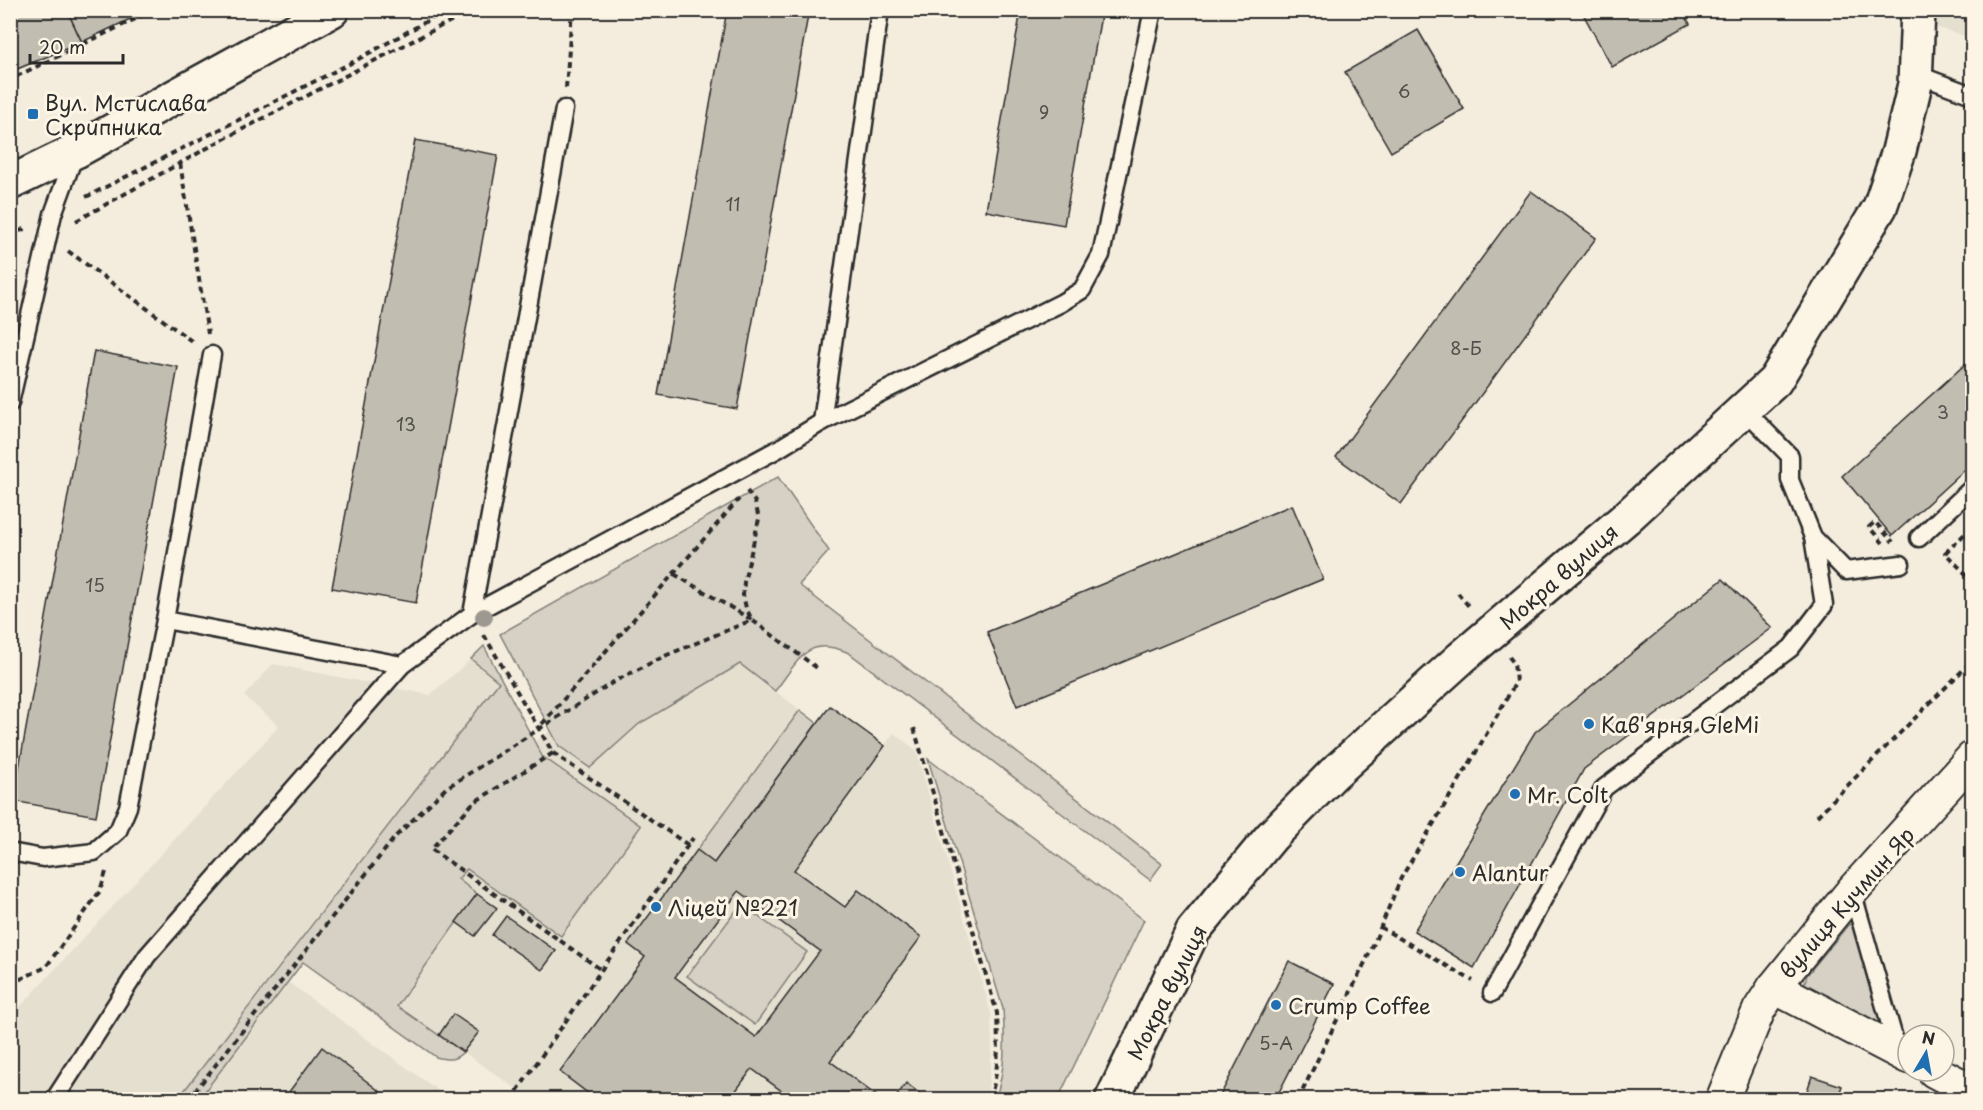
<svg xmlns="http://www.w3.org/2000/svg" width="1983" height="1110" viewBox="0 0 1983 1110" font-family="'Playpen Sans',sans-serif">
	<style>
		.built { fill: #e5dfd0 }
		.green { fill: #d6d1c4; stroke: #807e78; stroke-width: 1.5 }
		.building { fill: #c2bdb1; stroke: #2b2b2b; stroke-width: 1.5; fill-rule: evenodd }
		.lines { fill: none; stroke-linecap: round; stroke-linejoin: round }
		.service-casing { stroke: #2b2b2b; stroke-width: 21 }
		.minor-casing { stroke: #2b2b2b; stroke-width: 36 }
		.tertiary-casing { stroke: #2b2b2b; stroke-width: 38 }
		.secondary-casing { stroke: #2b2b2b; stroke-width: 38 }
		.path { stroke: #2b2b2b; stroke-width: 4; stroke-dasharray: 6 4.5; stroke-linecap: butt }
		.service { stroke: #fcf5e5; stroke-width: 16 }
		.minor { stroke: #fcf5e5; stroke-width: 32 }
		.tertiary { stroke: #fcf5e5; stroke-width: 33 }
		.secondary { stroke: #fcf5e5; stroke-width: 33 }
		.tree { fill: #9d9990 }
		.poi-dot { fill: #1f6fb2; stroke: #fcf5e5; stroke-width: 2 }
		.labels { text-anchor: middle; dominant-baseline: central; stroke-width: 6; stroke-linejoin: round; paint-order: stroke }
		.number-label { font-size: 18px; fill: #51504c }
		.poi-label { font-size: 21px; fill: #2b2b2b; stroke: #fcf5e5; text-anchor: start }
		.street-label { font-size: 21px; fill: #2b2b2b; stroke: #fcf5e5 }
	</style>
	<rect width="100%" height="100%" fill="#f4edde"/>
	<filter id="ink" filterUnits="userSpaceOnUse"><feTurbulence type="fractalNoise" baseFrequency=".0167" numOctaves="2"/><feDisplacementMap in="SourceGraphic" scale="12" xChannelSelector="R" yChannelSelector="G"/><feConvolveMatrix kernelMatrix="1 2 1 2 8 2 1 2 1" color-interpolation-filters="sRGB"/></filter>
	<g filter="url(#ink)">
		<g class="built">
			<path d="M1936 11H1972V38L1935 27Z"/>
			<path d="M471 659 499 681 177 1099H11L10 1018 279 726 244 696 273 664 430 695Z"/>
			<path d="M740 664 817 723 830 706 884 746 894 733 916 750 991 1013 992 1051 988 1090 984 1100 531 1099 397 1006 455 794 616 688Z"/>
			<path d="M288 982 450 1099 199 1100Z"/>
		</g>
		<g class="green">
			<path d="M778 477 829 551 799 585 1162 864 1150 880 849 653C806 634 799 661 775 691L740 664 639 724 590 768 559 746 500 634Z"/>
			<path d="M484 646 542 756 641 826 561 936 467 869 458 879 477 894 397 1006 463 1052C455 1061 447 1060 436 1057L303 962 199 1099 177 1100 499 682 471 659Z"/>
			<path d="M800 710 817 723 714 863 697 850Z"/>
			<path d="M928 759 1144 920 1058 1099H995C1006 1070 1005 1040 1003 1009Z"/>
			<path d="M741 904 807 952 755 1025 687 976Z"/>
			<path d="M1849 924 1858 929 1885 1032 1803 988 1807 975Z"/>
		</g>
		<g class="building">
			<path d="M10 10H67L82 42 10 72Z"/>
			<path d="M67 10H149L82 42Z"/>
			<path d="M727 10H809L737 409 658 395Z"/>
			<path d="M1021 10H1102L1064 225 986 211Z"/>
			<path d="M1581 10H1682L1690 24 1612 67Z"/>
			<path d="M1418 30 1464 109 1391 152 1345 72Z"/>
			<path d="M415 140 498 155 416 603 332 588Z"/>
			<path d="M1531 191 1596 238 1401 504 1336 457Z"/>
			<path d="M94 351 178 367 96 816 13 801Z"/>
			<path d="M1972 358V463L1892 536 1842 476Z"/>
			<path d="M1292 505 1323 579 1017 706 987 632Z"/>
			<path d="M1723 579 1772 628 1584 769 1474 968 1414 931 1535 732Z"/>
			<path d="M830 706 885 746 794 870 845 907 858 890 921 937 830 1061 882 1100H794L752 1069 729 1100H597L560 1072 645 957 628 944 697 850 714 863ZM739 891 820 951 756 1037 675 977Z"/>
			<path d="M477 894 497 908 475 936 456 922Z"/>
			<path d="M506 916 556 951 542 970 492 935Z"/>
			<path d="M1289 961 1334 984 1275 1100H1218Z"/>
			<path d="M453 1014 479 1032 463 1052 439 1035Z"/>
			<path d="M322 1047 391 1100H283Z"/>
			<path d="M1812 1076 1842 1086 1837 1100H1804Z"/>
			<path d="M906 1083 928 1100H894Z"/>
		</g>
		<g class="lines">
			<defs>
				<g id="service">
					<path d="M1916 74 1972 95"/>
					<path d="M10 403 53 214 75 154"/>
					<path d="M1744 409 1790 456V480L1813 537 1846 571 1901 564"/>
					<path d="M822 422 880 10"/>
					<path d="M1919 538 1972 488"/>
					<path d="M472 614 564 109"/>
					<path d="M165 620 402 665"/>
					<path d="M10 852 43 858 94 852 118 831 128 807 165 620 212 355"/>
					<path d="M1852 891 1898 1052"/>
					<path d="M1492 993 1604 788 1791 648 1824 605 1813 537"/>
					<path d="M54 1100 147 956 402 665 472 614 778 449 822 422 1061 303 1082 290 1101 255 1153 10"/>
				</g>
				<g id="minor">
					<path d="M1774 987 1908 1057"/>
					<path d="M1934 1071 1972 1091"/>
					<path d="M1722 1100 1759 1010 1774 987 1852 891 1972 758"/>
				</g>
				<path id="tertiary" d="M1112 1100 1193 931 1271 837 1333 774 1461 658 1626 518 1775 381 1880 207 1899 151 1915 84 1918 10"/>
				<path id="secondary" d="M10 183 76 151 332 10"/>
			</defs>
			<use href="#service" class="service-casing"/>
			<use href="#minor" class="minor-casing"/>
			<use href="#tertiary" class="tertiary-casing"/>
			<use href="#secondary" class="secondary-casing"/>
			<g class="path">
				<path d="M173 10 174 14"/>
				<path d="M10 84 15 77 154 10"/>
				<path d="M566 88 572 10"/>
				<path d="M180 163 208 334"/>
				<path d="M86 197 353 62 447 10"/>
				<path d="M76 221 220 141 472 10"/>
				<path d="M10 236 26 228"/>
				<path d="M68 251 193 342"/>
				<path d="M10 257 19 253"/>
				<path d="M747 491 755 502 759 519 744 582 743 595 746 608 752 620 817 668"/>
				<path d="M1972 527 1945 553 1972 580"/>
				<path d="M1883 543 1869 527 1875 522 1893 542"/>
				<path d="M1458 593 1471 609"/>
				<path d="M484 635 553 753 688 845 693 838"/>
				<path d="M542 724 739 499"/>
				<path d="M914 728 997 1013C998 1041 1000 1072 989 1100"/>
				<path d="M553 753 473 803 431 849 600 969"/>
				<path d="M1817 816 1972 661"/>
				<path d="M1380 927 1473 981"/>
				<path d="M10 984 46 967 100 891 106 872"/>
				<path d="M188 1100 396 836 446 788 615 681 667 655 752 620 674 574"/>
				<path d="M511 1100 688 845"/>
				<path d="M1298 1100 1372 948 1401 878 1471 761 1516 682 1514 663 1509 657"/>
			</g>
			<use href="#service" class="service"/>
			<use href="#minor" class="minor"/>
			<use href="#tertiary" class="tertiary"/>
			<use href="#secondary" class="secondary"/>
		</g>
		<circle class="tree" cx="484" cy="617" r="9"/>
	</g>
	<g class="poi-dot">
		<rect x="27" y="108" width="12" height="12" rx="3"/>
		<circle cx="1589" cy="724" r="6"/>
		<circle cx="1515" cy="794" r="6"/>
		<circle cx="1460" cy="872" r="6"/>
		<circle cx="656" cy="907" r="6"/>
		<circle cx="1276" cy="1005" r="6"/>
	</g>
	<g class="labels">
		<g class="number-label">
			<text x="1404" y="90">6</text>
			<text x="1044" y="111">9</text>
			<text x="733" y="203">11</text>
			<text x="1466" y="347">8-Б</text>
			<text x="1943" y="411">3</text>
			<text x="406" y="423">13</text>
			<text x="95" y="584">15</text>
			<text x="1276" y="1042">5-А</text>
		</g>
		<g class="poi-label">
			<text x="45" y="102">Вул. Мстислава<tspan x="45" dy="24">Скрипника</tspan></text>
			<text x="1601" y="724">Кав'ярня GleMi</text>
			<text x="1527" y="794">Mr. Colt</text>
			<text x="1472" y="872">Alantur</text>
			<text x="668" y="907">Ліцей №221</text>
			<text x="1288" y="1005">Crump Coffee</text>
		</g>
		<g class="street-label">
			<text transform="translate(1558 576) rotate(-41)">Мокра вулиця</text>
			<text transform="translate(1846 902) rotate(-49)">вулиця Кучмин Яр</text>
			<text transform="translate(1166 992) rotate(-63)">Мокра вулиця</text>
		</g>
	</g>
	<rect width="1983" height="1110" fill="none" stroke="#fcf5e5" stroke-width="36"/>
	<rect x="18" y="18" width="1947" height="1074" fill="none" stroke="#2b2b2b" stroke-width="2" filter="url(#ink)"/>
	<g transform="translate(1926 1053) rotate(10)"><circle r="28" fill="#fcf5e5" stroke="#a8a49b" stroke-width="1.5"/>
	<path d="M0-4.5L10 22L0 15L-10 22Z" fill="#1f6fb2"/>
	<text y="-9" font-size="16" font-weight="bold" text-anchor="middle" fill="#2b2b2b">N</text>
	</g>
	<path d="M30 54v9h93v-9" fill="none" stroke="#2b2b2b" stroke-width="3"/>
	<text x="39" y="54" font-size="18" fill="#2b2b2b" stroke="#fcf5e5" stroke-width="4.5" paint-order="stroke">20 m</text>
</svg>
